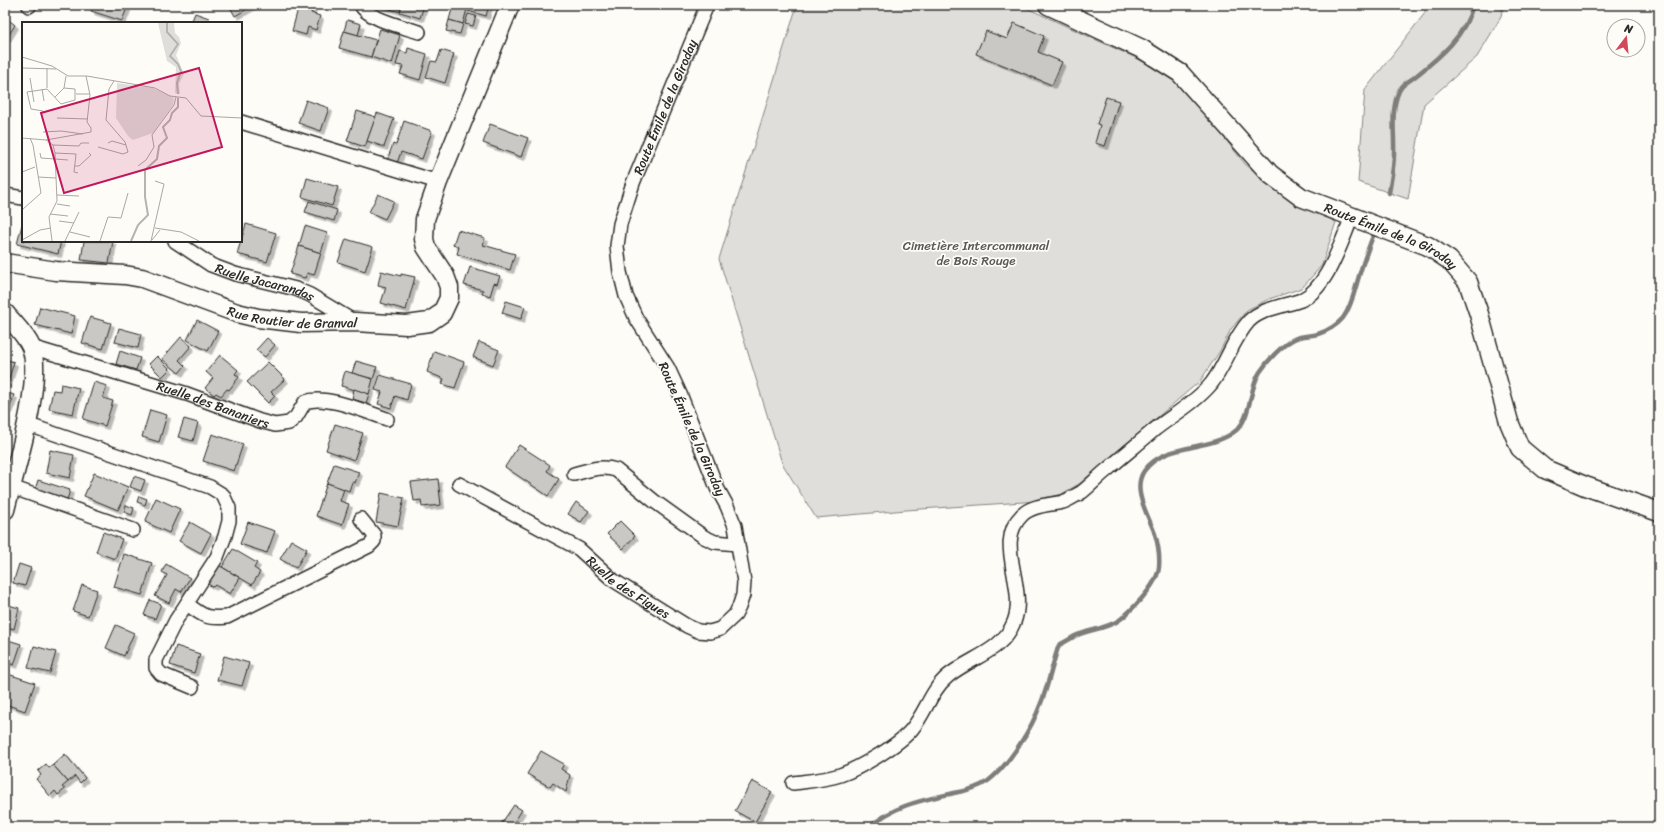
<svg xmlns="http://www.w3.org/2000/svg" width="1664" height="832" viewBox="0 0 1664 832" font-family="Sriracha,sans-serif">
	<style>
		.green { fill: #dfdeda; stroke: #858482 }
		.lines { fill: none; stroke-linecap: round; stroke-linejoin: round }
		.stream { stroke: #7e7d7b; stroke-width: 4.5 }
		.building { fill: #c9c8c4; stroke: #2b2b2b; filter: url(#shadow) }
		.street-casing { stroke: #2b2b2b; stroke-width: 16 }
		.secondary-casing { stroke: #2b2b2b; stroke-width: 21 }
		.street { stroke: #fdfcf7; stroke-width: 13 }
		.secondary { stroke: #fdfcf7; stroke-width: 18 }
		.labels { text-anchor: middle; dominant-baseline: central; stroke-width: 3.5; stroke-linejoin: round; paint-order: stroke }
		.street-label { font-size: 13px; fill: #2b2b2b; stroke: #fdfcf7 }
		.park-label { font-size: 13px; fill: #585857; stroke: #fdfcf7 }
		.inset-river { fill: none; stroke: #b5b4b1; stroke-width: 2 }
		.inset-road { fill: none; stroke: #a9a8a5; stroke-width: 1 }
		.view { fill: #c2185b; fill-opacity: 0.15; stroke: #c2185b; stroke-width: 2 }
		.inset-edge { fill: none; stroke: #2b2b2b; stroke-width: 2 }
	</style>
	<defs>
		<filter id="shadow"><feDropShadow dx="3.5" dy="3.5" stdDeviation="0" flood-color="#0004"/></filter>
	</defs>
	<rect width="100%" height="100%" fill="#fdfcf7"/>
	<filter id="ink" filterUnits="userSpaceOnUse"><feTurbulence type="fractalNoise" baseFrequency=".025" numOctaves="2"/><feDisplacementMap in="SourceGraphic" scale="8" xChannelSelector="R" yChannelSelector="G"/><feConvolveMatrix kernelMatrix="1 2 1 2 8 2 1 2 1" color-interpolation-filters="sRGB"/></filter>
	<g filter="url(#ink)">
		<g class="green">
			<path d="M797 5H1020L1158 68 1178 83 1197 103 1245 164 1299 205 1336 222 1322 265 1302 288 1269 299 1247 310 1231 329 1220 351 1200 381 1079 484 1060 495 1038 501 906 510 816 518 782 463 719 259Z"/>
			<path d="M1425 5H1503L1501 17 1477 57 1424 104 1408 199 1358 182 1365 90 1425 13Z"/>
		</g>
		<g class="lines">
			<g class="stream">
				<path d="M1389 193C1391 180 1394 167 1394 154 1395 133 1390 111 1399 91 1403 82 1411 81 1417 75 1441 56 1465 36 1473 5"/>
				<path d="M870 827C893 805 924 800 954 793 966 791 978 788 988 781 1009 765 1032 728 1041 703 1049 684 1052 664 1059 645 1065 642 1070 639 1075 636 1089 630 1104 629 1118 621 1127 615 1135 606 1142 598 1149 590 1158 578 1159 567 1160 556 1158 544 1155 534 1149 516 1131 490 1144 471 1165 442 1207 452 1234 432 1252 419 1248 390 1260 372 1268 360 1281 346 1294 339 1302 335 1310 336 1318 334 1327 331 1337 325 1343 318 1352 306 1355 289 1359 276 1363 262 1368 249 1373 236"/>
			</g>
		</g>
		<g class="building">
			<path d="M93 5H128L122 21 91 11Z"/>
			<path d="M229 5H254L235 16Z"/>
			<path d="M299 5 313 6 311 13 320 16 316 30 308 27 306 35 292 31Z"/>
			<path d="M376 5H402L400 12Z"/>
			<path d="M402 5H424L420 18 400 12Z"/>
			<path d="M453 5H468L463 24 449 20Z"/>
			<path d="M470 5H489L486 16 468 11Z"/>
			<path d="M195 13 209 18 207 23H191Z"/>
			<path d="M468 14 476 16 473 26 465 24Z"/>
			<path d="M5 17 15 25 7 38 5 37Z"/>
			<path d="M347 20 361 24 358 35 344 31Z"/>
			<path d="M449 20 463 24 460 34 446 31Z"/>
			<path d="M1014 23 1044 36 1038 52 1062 62 1052 85 976 54 986 31 1007 39Z"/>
			<path d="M380 29 400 35 392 64 371 57Z"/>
			<path d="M344 31 376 40 371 57 339 48Z"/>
			<path d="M408 48 427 54 420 80 400 74 403 66 396 65 400 51 407 53Z"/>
			<path d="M441 50 454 54 445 83 426 77 431 61 437 62Z"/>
			<path d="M1106 97 1119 101 1105 146 1095 143 1100 125 1097 124Z"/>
			<path d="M306 100 329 108 321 131 298 123Z"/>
			<path d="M357 111 376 117 365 147 347 141Z"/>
			<path d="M377 113 394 119 384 147 367 141Z"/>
			<path d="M404 121 432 131 422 159 401 152 396 166 386 163 393 144 396 145Z"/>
			<path d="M490 124 528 138 521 157 483 143Z"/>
			<path d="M307 178 338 187 332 206 302 197Z"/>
			<path d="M378 194 394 201 385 219 369 212Z"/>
			<path d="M309 201 337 210 334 221 305 212Z"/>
			<path d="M246 224 276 233 267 262 237 254Z"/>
			<path d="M22 225 23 226V241H61L58 254 17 244Z"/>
			<path d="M305 226 327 233 321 253 299 246Z"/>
			<path d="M458 230 485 238 483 245 515 254 510 270 457 254 459 247 453 245Z"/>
			<path d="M346 239 373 247 365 271 338 262Z"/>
			<path d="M84 241H113L109 263 81 260Z"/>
			<path d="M299 246 321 253 314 275 307 273 305 278 290 274Z"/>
			<path d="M470 267 500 276 497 284 494 283 490 296 482 293 483 290 464 285Z"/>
			<path d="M381 271 401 276V274L415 277 406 310 381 303 386 287 378 285Z"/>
			<path d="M506 301 525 307 521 319 502 313Z"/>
			<path d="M40 307 75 316 71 334 35 325Z"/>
			<path d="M90 317 111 323 103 349 82 343Z"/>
			<path d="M197 320 218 331 208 351 187 340Z"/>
			<path d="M119 328 141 334 138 348 115 342Z"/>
			<path d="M181 337 191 346 179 360 185 366 179 373 162 359Z"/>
			<path d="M267 338 275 345 265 357 256 350Z"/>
			<path d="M479 342 499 350 493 365 473 357Z"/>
			<path d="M120 351 140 358 136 370 116 364Z"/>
			<path d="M434 351 464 362 455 388 442 384 444 379 427 372Z"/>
			<path d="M220 355 238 370 235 374 239 377 229 390 227 389 221 396 216 393 214 395 205 388 213 378 206 372Z"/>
			<path d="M157 356 170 369 162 377 149 364Z"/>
			<path d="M5 359 14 362 7 385 5 384Z"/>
			<path d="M356 361 377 367 373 379 352 373Z"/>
			<path d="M268 362 285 379 271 392 275 396 268 403 247 382Z"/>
			<path d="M345 371 373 379 369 394 341 386Z"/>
			<path d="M380 375 411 384 407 400 395 396 391 408 378 404 382 392 375 390Z"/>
			<path d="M94 382 107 386 103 398 113 401 105 426 83 419Z"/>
			<path d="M61 384 79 388 73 414 49 409 53 390 60 391Z"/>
			<path d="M354 389 369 394 366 403 352 399Z"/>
			<path d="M5 392 14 395 9 410 5 408Z"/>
			<path d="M150 410 167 415 159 442 142 437Z"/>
			<path d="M184 419 198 423 193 441 178 437Z"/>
			<path d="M335 424 363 433 354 460 326 450Z"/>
			<path d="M212 434 243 444 234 471 203 461Z"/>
			<path d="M519 445 550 465 547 471 559 479 548 496 505 467Z"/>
			<path d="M50 450 74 455 70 478 46 473Z"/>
			<path d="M334 464 359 472 355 483 352 482 349 491 327 483Z"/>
			<path d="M94 473 128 487 118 510 84 496Z"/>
			<path d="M134 476 145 480 141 491 130 487Z"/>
			<path d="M438 479 441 505 422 507 421 500 414 501 411 482Z"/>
			<path d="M38 480 70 490 67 500 35 490Z"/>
			<path d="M327 483 344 489 340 501 349 504 342 525 316 516Z"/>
			<path d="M381 493 404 498 398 526 376 522Z"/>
			<path d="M139 496 147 499 145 505 137 502Z"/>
			<path d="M156 498 180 509 169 533 145 522Z"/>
			<path d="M576 502 589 511 581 522 568 514Z"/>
			<path d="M126 505 134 508 132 515 124 512Z"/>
			<path d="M620 521 635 536 623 549 607 534Z"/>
			<path d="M190 522 211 534 201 553 179 541Z"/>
			<path d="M248 522 275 531 267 553 240 544Z"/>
			<path d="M103 532 122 539 115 559 96 552Z"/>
			<path d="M291 540 307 549 296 568 280 559Z"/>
			<path d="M233 549 257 563 254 568 260 572 252 585 222 567Z"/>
			<path d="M124 554 152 563 142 595 114 587Z"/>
			<path d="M19 564 31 568 25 586 13 583Z"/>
			<path d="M166 564 190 578 181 592 176 589 169 603 155 596 167 575 162 572Z"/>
			<path d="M217 564 240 578 230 594 215 585 213 587 206 583Z"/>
			<path d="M82 585 97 590 88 616 73 611Z"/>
			<path d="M150 600 161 604 155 619 144 615Z"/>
			<path d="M5 604 19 608 14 629 5 626Z"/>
			<path d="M116 625 134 633 124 656 106 648Z"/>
			<path d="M5 639 21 644 14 665 5 662Z"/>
			<path d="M34 646 56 652 50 673 28 668Z"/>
			<path d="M176 646 200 654 194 673 170 665Z"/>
			<path d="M224 656 249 663 242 686 217 680Z"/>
			<path d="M5 673 35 683 25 711 5 704Z"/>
			<path d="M541 751 564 764 561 769 570 775 566 792 553 783 550 787 527 774Z"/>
			<path d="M65 754 85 778 80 783 75 776 68 782 53 765Z"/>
			<path d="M46 764 49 768 53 765 68 782 62 787 65 789 58 795 55 791 50 796 36 779 41 775 38 771Z"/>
			<path d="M752 781 772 792 755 822 735 811Z"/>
			<path d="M514 805 522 810 511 827H499Z"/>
		</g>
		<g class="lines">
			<defs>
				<g id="street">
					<path d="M361 5C367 19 404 27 419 32"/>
					<path d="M29 6 30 5"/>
					<path d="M241 122 438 182"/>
					<path d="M5 195 23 198"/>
					<path id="s1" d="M175 241 211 265 235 274 296 289 310 295 355 322"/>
					<path id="s2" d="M31 347 187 394 260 421 275 425 289 423 296 417 305 402C326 394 366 412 387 419"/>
					<path d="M26 424 210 487 223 495 229 508V521L225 536 217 557 176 620 156 660V668L161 674 192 687"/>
					<path d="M574 474C589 470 601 465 616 470L654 501 704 537 715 542 737 544"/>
					<path id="s3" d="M459 484 579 549 613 580 687 626 698 631 710 632 720 629 735 615 739 607 743 595 744 582 735 526 727 506 717 488 680 394 668 368 636 318 626 296 620 272 617 246 620 224 633 183 707 5"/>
					<path d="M11 487 133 530"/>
					<path d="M187 604C203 616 206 619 227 617L369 546 374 541V535L361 519"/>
					<path d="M793 783C808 781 825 780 840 775 860 768 899 745 912 729 926 712 931 690 948 676 971 657 1002 652 1014 622 1028 586 993 543 1022 515 1032 505 1050 505 1063 502 1069 500 1076 495 1082 492 1091 485 1099 476 1108 469 1123 456 1139 443 1154 430 1173 415 1196 402 1211 384 1226 365 1232 340 1249 321 1262 308 1285 306 1301 300 1327 289 1341 242 1352 217"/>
				</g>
				<g id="secondary">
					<path id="s4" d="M1048 5 1142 49 1180 73 1270 174 1301 197 1428 246 1449 260 1468 282 1479 314 1509 422 1520 448 1545 469 1585 486 1659 512"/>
					<path id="s5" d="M5 263 56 271 125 275 142 278 237 313 258 318 301 323 355 322 407 325 429 322 442 313 449 298V287L445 276 426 247 424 239 425 219 438 182 510 5"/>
					<path d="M5 313C13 323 26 335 31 347 44 380 14 473 5 510"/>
				</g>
			</defs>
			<use href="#street" class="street-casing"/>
			<use href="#secondary" class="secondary-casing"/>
			<use href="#street" class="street"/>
			<use href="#secondary" class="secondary"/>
		</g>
	</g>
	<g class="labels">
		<g class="street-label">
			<text stroke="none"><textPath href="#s3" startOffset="870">Route Émile de la Giroday</textPath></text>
			<text stroke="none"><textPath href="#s4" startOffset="421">Route Émile de la Giroday</textPath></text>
			<text stroke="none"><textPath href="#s1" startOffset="100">Ruelle Jacarandas</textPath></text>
			<text stroke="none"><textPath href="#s5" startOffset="295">Rue Routier de Granval</textPath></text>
			<text stroke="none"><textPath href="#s2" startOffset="191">Ruelle des Bananiers</textPath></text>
			<text transform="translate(692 429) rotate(66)">Route Émile de la Giroday</text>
			<text stroke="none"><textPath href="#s3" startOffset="199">Ruelle des Figues</textPath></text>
		</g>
		<g class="park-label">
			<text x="976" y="245">Cimetière Intercommunal<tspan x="976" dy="15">de Bois Rouge</tspan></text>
		</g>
	</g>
	<g transform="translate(22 22)">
		<rect width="220" height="220" fill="#fdfcf7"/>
		<path d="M136 1H152L153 11 157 15 159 21 154 33 162 52 157 62 158 72 153 71 154 45 145 39ZM95 61 131 66 152 76 151 83 131 111 111 118 106 114 94 96Z" fill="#dfdeda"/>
		<path class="inset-river" d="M145 1V10L156 22 148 34 156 42 159 49 155 61 156 72M109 219 116 203 126 193 123 175V148L135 137 137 124 145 116 141 105 148 98 150 91 156 85V76"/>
		<path class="inset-road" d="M0 35 30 44 46 54H65L133 66 148 74 164 76 179 94 220 96M0 46 34 47M25 46V66M8 56 12 80M20 67 22 79M54 72H68M33 75 42 66 44 54M22 91 21 89 9 87 5 70 25 67 39 82 53 78V67L42 66M35 96 66 97M21 110 39 109 61 112M0 116 24 118 69 110V106L65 100 68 73 64 54M24 118 31 123 33 131 35 179 27 195 30 219M86 121 90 119 104 123M31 123 57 124 59 121H67M76 125 101 132 106 130 103 120 84 98 87 67 92 59M18 131 19 136 33 137M33 131 54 132 52 150 56 151M33 137 46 138M53 144H57L69 133 67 131M116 144 124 138 132 125 130 113 152 83 154 75M0 150 13 145M16 155 34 156M35 173 57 174M35 182 48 184M0 188 19 171 11 123 8 116M28 192 46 194M37 199 52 201M133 206 159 210 177 219M48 210 68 215M0 218 18 208 29 206M130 218 138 208M43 219 57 190M78 219 86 195 99 196 106 171M129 219 142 162 133 159"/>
		<path class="view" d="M177 46 200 125 42 171 19 91Z"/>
		<rect width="220" height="220" class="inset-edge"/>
	</g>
	<rect width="1664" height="832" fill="none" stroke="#fdfcf7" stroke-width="20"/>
	<rect x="10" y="10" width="1644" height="812" fill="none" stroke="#2b2b2b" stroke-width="1.5" filter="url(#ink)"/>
	<g transform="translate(1626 38) rotate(16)"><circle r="19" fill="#fdfcf7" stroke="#a9a8a5"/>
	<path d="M0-3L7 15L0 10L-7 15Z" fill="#d1495b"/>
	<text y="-6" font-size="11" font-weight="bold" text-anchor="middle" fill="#2b2b2b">N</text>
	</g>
</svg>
